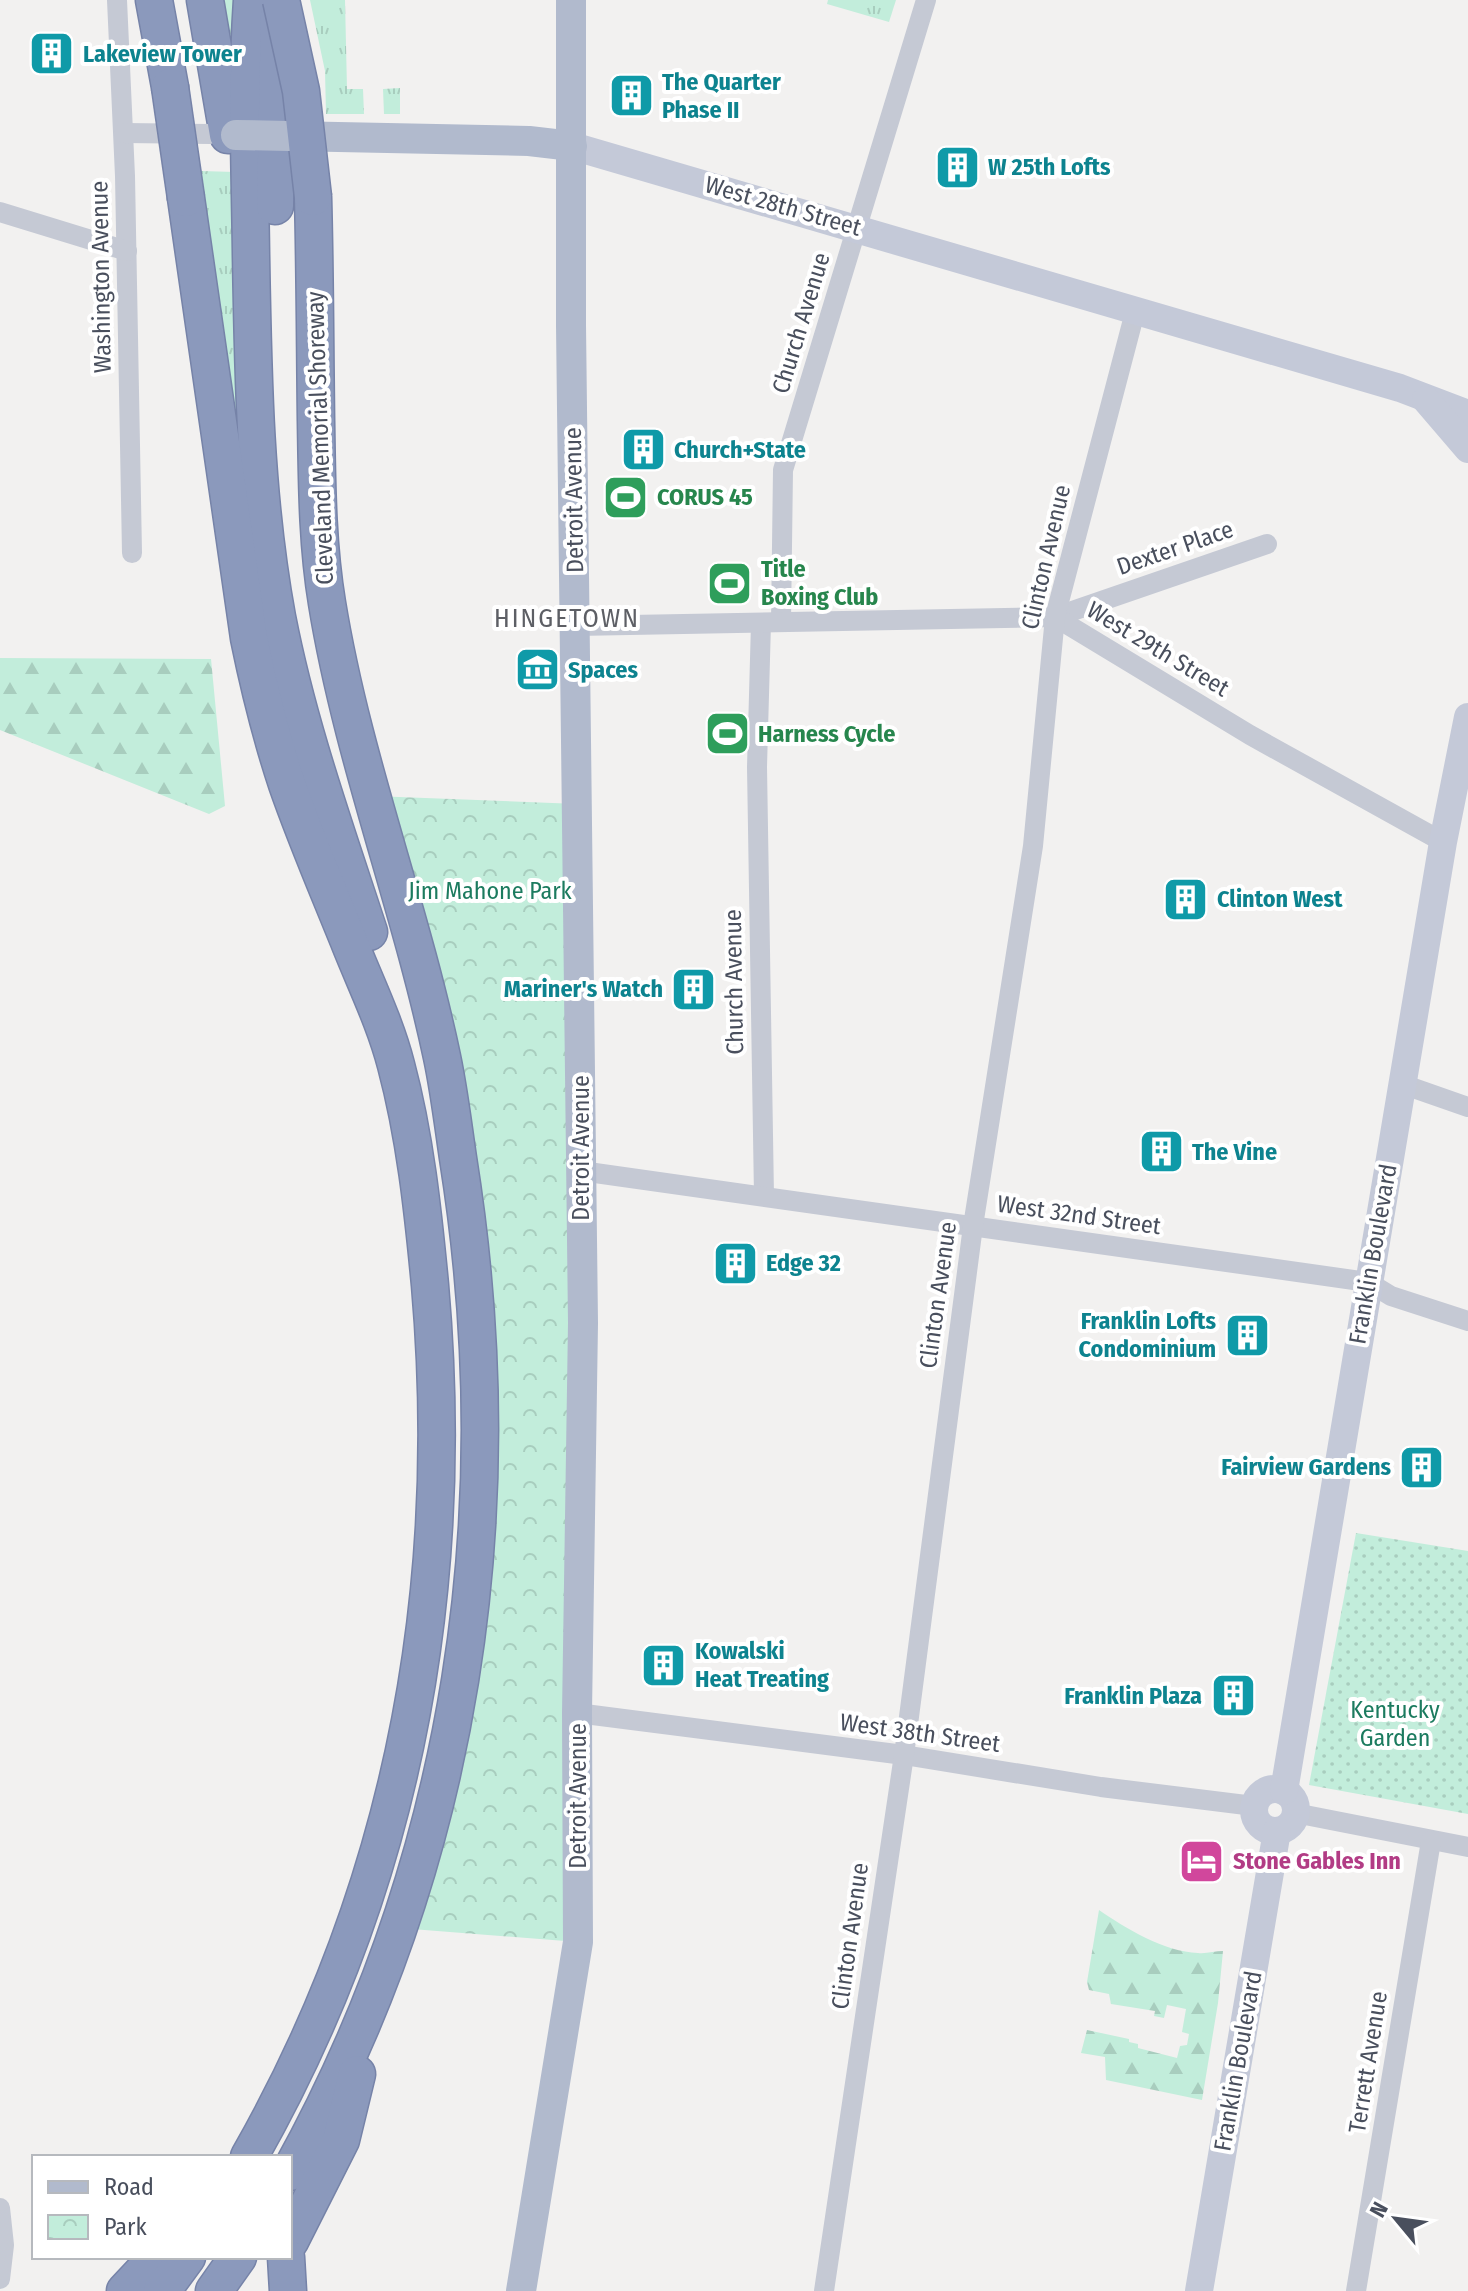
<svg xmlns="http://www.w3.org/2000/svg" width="1468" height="2291" viewBox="0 0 1468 2291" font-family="'Fira Sans Condensed',sans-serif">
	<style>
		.grass { fill: url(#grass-tufts) }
		.forest { fill: url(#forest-firs) }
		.park { fill: url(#park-crowns) }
		.garden { fill: url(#garden-dots) }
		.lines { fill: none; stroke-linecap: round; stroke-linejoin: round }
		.highway-casing { stroke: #7683a8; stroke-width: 39 }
		.street { stroke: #c5c9d4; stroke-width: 20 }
		.secondary { stroke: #c4c9d8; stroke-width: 28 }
		.primary { stroke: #b1bacd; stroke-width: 30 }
		.highway { stroke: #8b99bc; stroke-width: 36 }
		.highway-bridge-casing { stroke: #7683a8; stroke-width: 39; stroke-linecap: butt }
		.primary-bridge { stroke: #b1bacd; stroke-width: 30 }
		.highway-bridge { stroke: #8b99bc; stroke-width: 36 }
		.labels { text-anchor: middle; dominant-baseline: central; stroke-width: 8; stroke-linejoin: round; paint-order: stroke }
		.culture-label { font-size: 24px; font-weight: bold; fill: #0d838f; stroke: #fff; text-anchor: start }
		.street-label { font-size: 24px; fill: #494f5d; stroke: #fff }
		.leisure-label { font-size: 24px; font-weight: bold; fill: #27864d; stroke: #fff; text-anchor: start }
		.park-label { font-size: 24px; fill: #1c7b5f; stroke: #fff }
		.hotel-label { font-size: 24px; font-weight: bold; fill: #b23c85; stroke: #fff; text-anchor: start }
		.neighbourhood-label { font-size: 26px; letter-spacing: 2px; fill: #5d5f65; stroke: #fff }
	</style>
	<defs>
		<pattern id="grass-tufts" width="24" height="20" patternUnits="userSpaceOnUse" patternTransform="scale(2)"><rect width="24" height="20" fill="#c2eddb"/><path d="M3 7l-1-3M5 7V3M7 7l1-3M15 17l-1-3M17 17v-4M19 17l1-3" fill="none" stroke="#a8cdbe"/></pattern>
		<pattern id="forest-firs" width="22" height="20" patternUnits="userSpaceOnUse" patternTransform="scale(2)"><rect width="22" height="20" fill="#c2eddb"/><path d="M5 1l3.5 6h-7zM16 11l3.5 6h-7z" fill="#a8cdbe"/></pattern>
		<pattern id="park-crowns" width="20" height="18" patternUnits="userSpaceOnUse" patternTransform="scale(2)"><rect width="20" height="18" fill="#c2eddb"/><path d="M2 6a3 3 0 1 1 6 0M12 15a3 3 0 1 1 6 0" fill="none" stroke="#a8cdbe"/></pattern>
		<pattern id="garden-dots" width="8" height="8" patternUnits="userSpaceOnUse" patternTransform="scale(2)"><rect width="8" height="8" fill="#c2eddb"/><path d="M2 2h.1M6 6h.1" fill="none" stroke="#a8cdbe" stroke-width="1.8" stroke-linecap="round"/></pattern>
	</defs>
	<rect width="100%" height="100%" fill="#f2f1f0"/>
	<g class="grass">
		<path d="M216 0H238L234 104Z"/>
		<path d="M310 0H345L347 89H363L364 114H326L325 71Z"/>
		<path d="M828 0H896L889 22 827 4Z"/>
		<path d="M400 88V114H384L383 89Z"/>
		<path d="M201 171 235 172 240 457Z"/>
	</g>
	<g class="forest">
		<path d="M0 658 211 659 225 806 209 814 0 730Z"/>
		<path d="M1099 1910C1125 1928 1165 1952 1198 1953 1206 1954 1215 1951 1223 1951L1218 2003 1202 2100 1106 2080 1105 2057 1081 2053 1087 2030 1129 2039V2042L1138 2044V2048L1177 2058 1180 2046 1187 2045 1189 2034 1182 2032 1186 2009 1167 2005 1164 2018 1154 2016 1155 2011 1111 2004 1109 1994 1089 1990 1087 1982Z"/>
	</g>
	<path class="park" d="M373 796 578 804V1942L399 1928 451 1737 473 1273Z"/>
	<path class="garden" d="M1356 1533 1468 1551V1814L1309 1785Z"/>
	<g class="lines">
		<defs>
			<g id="highway">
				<path d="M154 0 170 87"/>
				<path d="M205 0 228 135"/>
				<path d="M252 0C246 85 250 170 251 255 253 376 255 498 277 617 298 725 335 828 369 932"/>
				<path d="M186 198 249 638C259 687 271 736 287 784 305 836 327 887 348 939 364 980 385 1022 396 1065 415 1136 423 1211 430 1285 457 1594 403 1886 249 2157"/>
				<path d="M275 206 279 14"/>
				<path d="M290 2172C464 1858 514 1510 458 1158 453 1124 449 1090 442 1057 410 905 352 757 327 603 317 543 317 481 316 421 315 346 315 271 313 197"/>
				<path d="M290 2241 341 2140 357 2074"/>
				<path d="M286 2257 288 2291"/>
				<path d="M125 2291 157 2257"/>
				<path d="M162 2291 187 2257"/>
				<path d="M214 2291 238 2257"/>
			</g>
		</defs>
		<use href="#highway" class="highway-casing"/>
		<g class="street">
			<path d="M117 0 125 176 132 553"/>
			<path d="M124 133 210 134"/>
			<path d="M0 212 127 251"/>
			<path d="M1055 617 1267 544"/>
			<path d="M781 622 783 470 926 0"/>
			<path d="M761 623 757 767 764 1196"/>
			<path d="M576 626 1055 617 1250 735 1443 842"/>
			<path d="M1402 1084 1468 1107"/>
			<path d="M581 1171 1368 1282 1391 1296 1468 1321"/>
			<path d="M577 1713 904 1755 1101 1787 1254 1806"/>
			<path d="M1295 1813 1468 1847"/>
			<path d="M0 2208 4 2245 0 2279"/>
			<path d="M824 2291 904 1755 973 1226 1033 846 1055 617 1135 312"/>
			<path d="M1356 2291 1431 1841"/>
		</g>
		<g class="secondary">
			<path d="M572 146 1400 388 1468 414"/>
			<path d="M1426 400 1468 449"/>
			<circle cx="1275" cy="1810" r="21"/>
			<path d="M1284 1791 1443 842 1468 717"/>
			<path d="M1199 2291 1277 1831"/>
		</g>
		<g class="primary">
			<path d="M289 136 529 141 572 146"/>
			<path d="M521 2291 578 1942 577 1713 583 1323 571 325V0"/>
		</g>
		<use href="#highway" class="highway"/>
		<defs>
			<g id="highway-bridge">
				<path d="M281 0 301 91 313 197"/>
				<path d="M170 87 186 198"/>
			</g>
		</defs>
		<use href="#highway-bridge" class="highway-bridge-casing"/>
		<path class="primary-bridge" d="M236 135 289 136"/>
		<use href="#highway-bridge" class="highway-bridge"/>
	</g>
	<defs>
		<symbol id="building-square" viewBox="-11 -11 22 22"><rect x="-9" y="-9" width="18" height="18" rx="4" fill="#0f9aa8" stroke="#fff"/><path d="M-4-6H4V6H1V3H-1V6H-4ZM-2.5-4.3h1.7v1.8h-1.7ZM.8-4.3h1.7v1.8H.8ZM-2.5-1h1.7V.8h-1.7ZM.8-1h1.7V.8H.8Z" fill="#fff"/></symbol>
		<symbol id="stadium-square" viewBox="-11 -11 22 22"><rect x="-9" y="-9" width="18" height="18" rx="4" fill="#2e9e5b" stroke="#fff"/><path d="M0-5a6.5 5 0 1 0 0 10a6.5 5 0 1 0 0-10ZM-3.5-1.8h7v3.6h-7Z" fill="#fff"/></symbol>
		<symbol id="museum-square" viewBox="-11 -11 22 22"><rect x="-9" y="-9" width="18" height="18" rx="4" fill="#0f9aa8" stroke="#fff"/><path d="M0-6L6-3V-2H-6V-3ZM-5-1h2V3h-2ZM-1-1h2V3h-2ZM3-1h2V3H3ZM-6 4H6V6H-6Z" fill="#fff"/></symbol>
		<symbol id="hotel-square" viewBox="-11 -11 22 22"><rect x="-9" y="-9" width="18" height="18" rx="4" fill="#d1479c" stroke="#fff"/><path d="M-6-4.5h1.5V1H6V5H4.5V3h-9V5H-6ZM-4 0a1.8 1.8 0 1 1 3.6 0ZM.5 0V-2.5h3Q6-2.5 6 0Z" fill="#fff"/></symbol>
	</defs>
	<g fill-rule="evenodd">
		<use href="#building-square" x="26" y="28" width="51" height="51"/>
		<use href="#building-square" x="606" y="70" width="51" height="51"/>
		<use href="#building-square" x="932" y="142" width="51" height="51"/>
		<use href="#building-square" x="618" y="424" width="51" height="51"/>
		<use href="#stadium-square" x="600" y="472" width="51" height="51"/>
		<use href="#stadium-square" x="704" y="558" width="51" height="51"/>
		<use href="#museum-square" x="512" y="644" width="51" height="51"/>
		<use href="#stadium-square" x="702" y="708" width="51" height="51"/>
		<use href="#building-square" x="1160" y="874" width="51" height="51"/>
		<use href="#building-square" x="668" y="964" width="51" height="51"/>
		<use href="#building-square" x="1136" y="1126" width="51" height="51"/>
		<use href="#building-square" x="710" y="1238" width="51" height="51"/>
		<use href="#building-square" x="1222" y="1310" width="51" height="51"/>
		<use href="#building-square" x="1396" y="1442" width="51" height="51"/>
		<use href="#building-square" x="638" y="1640" width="51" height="51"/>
		<use href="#building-square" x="1208" y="1670" width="51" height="51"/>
		<use href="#hotel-square" x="1176" y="1836" width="51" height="51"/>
	</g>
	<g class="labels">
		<g class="culture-label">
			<text x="83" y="54">Lakeview Tower</text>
			<text x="662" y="82">The Quarter<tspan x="662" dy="28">Phase II</tspan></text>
			<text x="988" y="167">W 25th Lofts</text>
			<text x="674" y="450">Church+State</text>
			<text x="568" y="670">Spaces</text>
			<text x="1217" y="899">Clinton West</text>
			<text x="663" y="989" text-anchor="end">Mariner's Watch</text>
			<text x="1192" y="1152">The Vine</text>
			<text x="766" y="1263">Edge 32</text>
			<text x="1216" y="1321" text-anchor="end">Franklin Lofts<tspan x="1216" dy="28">Condominium</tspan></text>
			<text x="1391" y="1467" text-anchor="end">Fairview Gardens</text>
			<text x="695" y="1651">Kowalski<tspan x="695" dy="28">Heat Treating</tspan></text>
			<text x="1202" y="1696" text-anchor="end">Franklin Plaza</text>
		</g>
		<g class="street-label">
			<text transform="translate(783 206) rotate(16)">West 28th Street</text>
			<text transform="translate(101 277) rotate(-91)">Washington Avenue</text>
			<text transform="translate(801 323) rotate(-73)">Church Avenue</text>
			<text transform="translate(320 438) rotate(-92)">Cleveland Memorial Shoreway</text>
			<text transform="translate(574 500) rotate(-91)">Detroit Avenue</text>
			<text transform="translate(1175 548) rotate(-19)">Dexter Place</text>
			<text transform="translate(1046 557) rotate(-77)">Clinton Avenue</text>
			<text transform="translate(1158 649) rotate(31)">West 29th Street</text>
			<text transform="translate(734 982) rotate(-91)">Church Avenue</text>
			<text transform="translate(581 1148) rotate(-90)">Detroit Avenue</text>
			<text transform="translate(1079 1215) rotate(8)">West 32nd Street</text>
			<text transform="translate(1373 1254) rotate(-80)">Franklin Boulevard</text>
			<text transform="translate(938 1295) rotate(-82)">Clinton Avenue</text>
			<text transform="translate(920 1733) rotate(8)">West 38th Street</text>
			<text transform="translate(578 1796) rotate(-90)">Detroit Avenue</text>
			<text transform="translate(850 1936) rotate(-82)">Clinton Avenue</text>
			<text transform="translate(1238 2061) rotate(-80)">Franklin Boulevard</text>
			<text transform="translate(1368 2062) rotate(-81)">Terrett Avenue</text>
		</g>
		<g class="leisure-label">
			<text x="657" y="497">CORUS 45</text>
			<text x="761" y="569">Title<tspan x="761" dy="28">Boxing Club</tspan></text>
			<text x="758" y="734">Harness Cycle</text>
		</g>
		<g class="park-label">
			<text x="490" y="891">Jim Mahone Park</text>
			<text x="1395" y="1710">Kentucky<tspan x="1395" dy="28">Garden</tspan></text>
		</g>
		<g class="hotel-label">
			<text x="1233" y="1861">Stone Gables Inn</text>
		</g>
		<g class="neighbourhood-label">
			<text x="567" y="618">HINGETOWN</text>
		</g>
	</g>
	<rect x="32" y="2155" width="260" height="104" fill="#ffffff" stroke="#b6b9be" stroke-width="2"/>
	<rect x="48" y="2181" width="40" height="12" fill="#b1bacd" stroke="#b6b9be" stroke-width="2"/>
	<text x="104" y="2195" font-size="24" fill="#494f5d">Road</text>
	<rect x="48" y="2215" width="40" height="24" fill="url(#park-crowns)" stroke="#b6b9be" stroke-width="2"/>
	<text x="104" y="2235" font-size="24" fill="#494f5d">Park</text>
	<g transform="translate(1396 2219) rotate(299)" stroke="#ffffff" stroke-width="6" paint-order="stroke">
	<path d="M0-6L14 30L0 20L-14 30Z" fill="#494f5d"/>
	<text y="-12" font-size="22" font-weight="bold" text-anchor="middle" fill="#494f5d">N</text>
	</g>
</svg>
